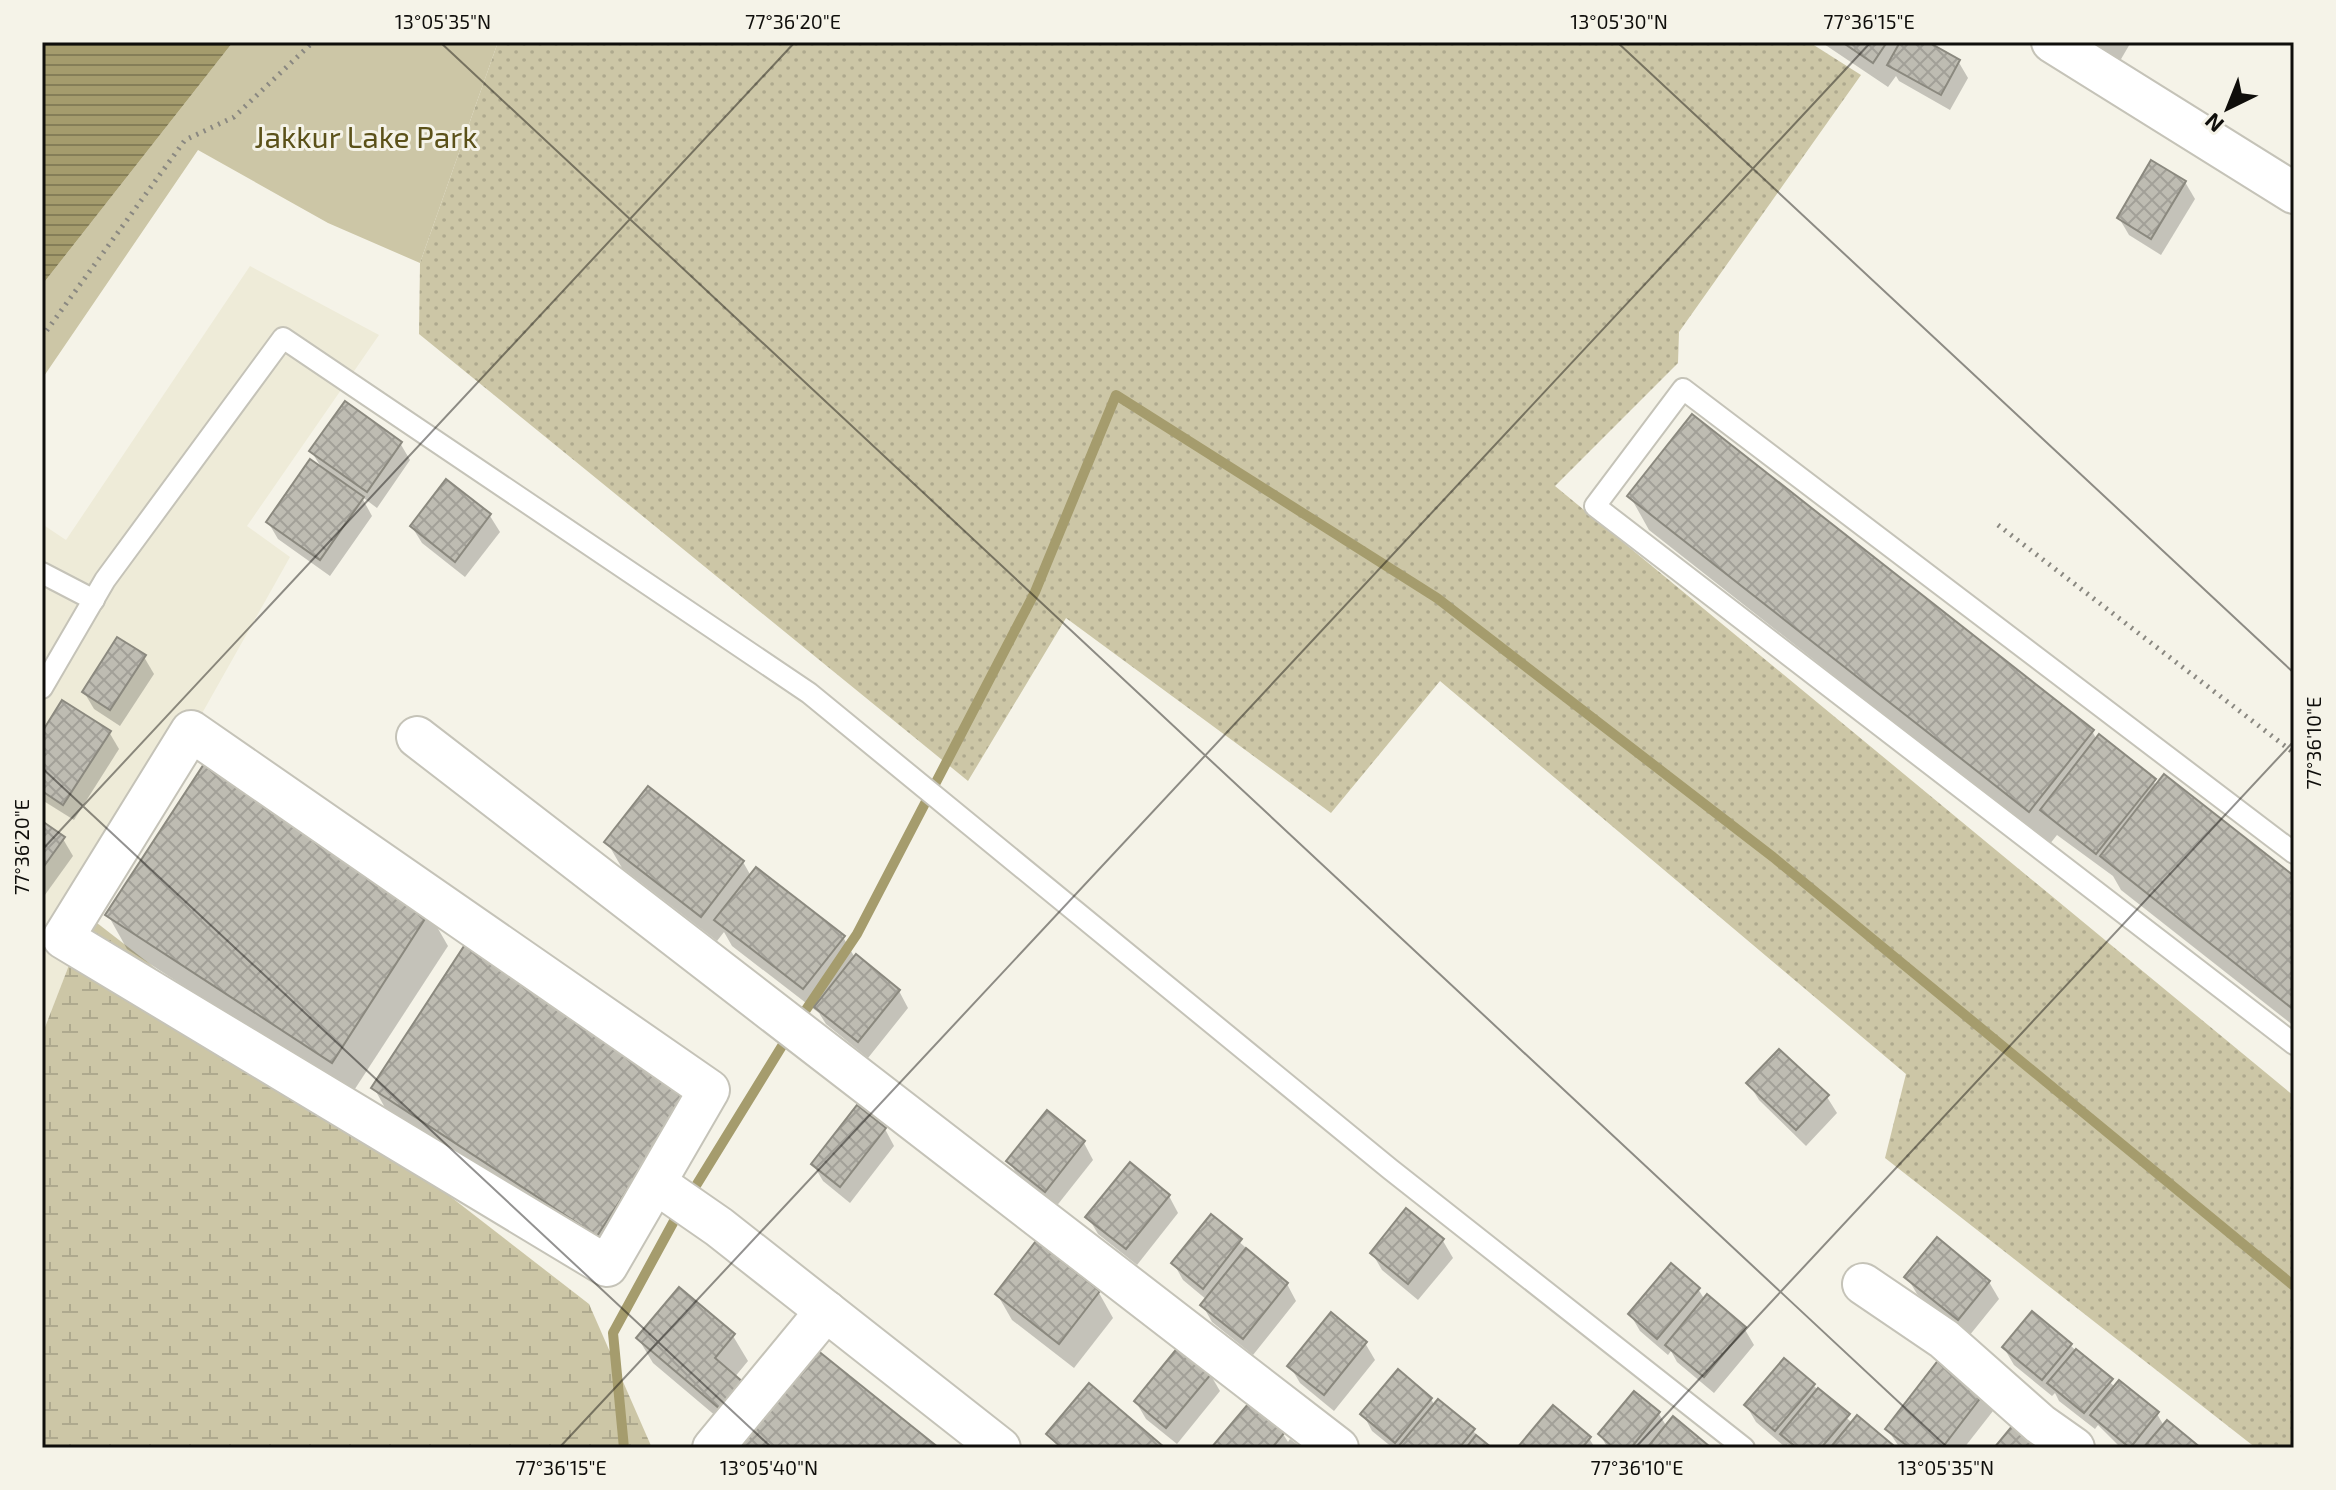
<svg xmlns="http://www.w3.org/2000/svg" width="2336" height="1490" viewBox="0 0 2336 1490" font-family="'Exo 2',sans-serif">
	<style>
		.built { fill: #eeebd8 }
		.grass { fill: url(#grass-dots) }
		.wetland { fill: url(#wetland-marsh) }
		.park { fill: #ccc6a6 }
		.water { fill: url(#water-rules) }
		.shadow { fill: #0003 }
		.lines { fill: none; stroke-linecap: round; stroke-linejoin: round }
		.stream { stroke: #a59c6d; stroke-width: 10 }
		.building { fill: url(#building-cross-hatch); stroke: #8b897f; stroke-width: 2 }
		.service-casing { stroke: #c5c3b8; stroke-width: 24 }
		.minor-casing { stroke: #c5c3b8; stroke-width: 44 }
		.path { stroke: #8a8881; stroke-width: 5; stroke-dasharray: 2 6; stroke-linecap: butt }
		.service { stroke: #fff; stroke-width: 20 }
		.minor { stroke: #fff; stroke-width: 40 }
		.ticks { fill: none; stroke: #0f0e0b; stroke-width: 2; stroke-opacity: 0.45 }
		.labels { text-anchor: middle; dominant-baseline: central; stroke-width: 6; stroke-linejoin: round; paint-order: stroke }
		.park-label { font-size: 30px; fill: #5b5119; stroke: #f5f3e8 }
		.neatline { fill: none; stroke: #0f0e0b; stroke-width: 3 }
		.ticks-label { font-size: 20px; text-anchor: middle; fill: #0f0e0b }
	</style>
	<defs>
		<pattern id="grass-dots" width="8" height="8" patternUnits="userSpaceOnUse" patternTransform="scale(2)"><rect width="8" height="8" fill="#ccc6a6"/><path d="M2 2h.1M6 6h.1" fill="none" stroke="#aea98e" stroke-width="1.8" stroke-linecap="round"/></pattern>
		<pattern id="wetland-marsh" width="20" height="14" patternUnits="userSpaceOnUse" patternTransform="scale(2)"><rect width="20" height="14" fill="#ccc6a6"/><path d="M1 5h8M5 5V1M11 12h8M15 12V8" fill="none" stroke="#aea98e"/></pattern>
		<pattern id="water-rules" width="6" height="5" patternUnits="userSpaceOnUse" patternTransform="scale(2)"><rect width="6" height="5" fill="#a59c6d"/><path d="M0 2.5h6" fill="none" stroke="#857e58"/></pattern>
		<pattern id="building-cross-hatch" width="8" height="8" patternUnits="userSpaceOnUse" patternTransform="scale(2)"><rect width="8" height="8" fill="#bebcb2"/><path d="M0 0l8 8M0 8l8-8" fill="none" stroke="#a2a098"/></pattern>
	</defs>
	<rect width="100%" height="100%" fill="#f5f3e8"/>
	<path class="built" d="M250 266 379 335 247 526 290 557 88 916 42 1035V524L66 540Z"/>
	<path class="grass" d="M498 42H1809L1861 75 1679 332 1678 363 1555 486 2294 1096V1448H2256L1885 1158 1906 1074 1440 681 1331 813 1066 618 968 781 419 334 420 263Z"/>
	<path class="wetland" d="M88 916 589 1304 652 1448H42V1035Z"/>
	<path class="park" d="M233 42H498L420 263 328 223 198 150 42 379V285Z"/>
	<path class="water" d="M42 42H233L42 285Z"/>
	<g class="shadow">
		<path d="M1821 42H1924L1958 61 1968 78 1950 110 1899 81 1896 76 1888 87Z"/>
		<path d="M2076 42H2131L2117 66Z"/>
		<path d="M2185 182 2195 199 2161 255 2129 235 2119 218Z"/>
		<path d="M400 443 410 460 377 508 361 496 372 516 330 576 278 539 268 522 323 470 311 451Z"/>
		<path d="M446 482 490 516 500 532 465 577 422 543 412 527Z"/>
		<path d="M1630 496 2092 731 2097 740 2158 786 2294 879V1026L2121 890 2113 876 2057 835 2049 845 1649 530Z"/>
		<path d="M144 657 154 674 120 726 94 709 84 692Z"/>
		<path d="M109 732 119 749 74 820 42 800V736Z"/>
		<path d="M42 823 63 839 73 856 42 899Z"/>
		<path d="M607 842 743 862 751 876 843 937 855 958 899 991 908 1008 868 1058 826 1024 819 1013 732 946 724 932 717 941 622 868Z"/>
		<path d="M429 913 448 946 351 1095 127 949 108 915Z"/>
		<path d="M1749 1084 1827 1097 1837 1113 1806 1146 1759 1100Z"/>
		<path d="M694 1085 617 1268 393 1122 374 1088Z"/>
		<path d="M885 1129 894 1146 850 1203 823 1181 813 1164Z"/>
		<path d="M1084 1143 1093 1160 1055 1208 1019 1178 1009 1161Z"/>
		<path d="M1169 1196 1178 1213 1137 1265 1098 1234 1088 1217Z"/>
		<path d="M1406 1211 1443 1241 1453 1258 1418 1300 1382 1270 1372 1253Z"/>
		<path d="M1211 1217 1287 1284 1296 1301 1253 1355 1212 1322 1203 1306 1207 1300 1183 1280 1174 1264Z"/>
		<path d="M1907 1277 1989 1282 1999 1299 1969 1336 1917 1294Z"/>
		<path d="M1698 1289 1705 1300 1744 1328 1754 1345 1714 1393 1677 1362 1671 1351 1668 1355 1640 1331 1630 1314Z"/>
		<path d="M1099 1293 1113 1318 1074 1368 1012 1320 997 1294Z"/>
		<path d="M733 1336 748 1361 734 1378 743 1439 653 1363 638 1338Z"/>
		<path d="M1365 1343 1375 1360 1334 1411 1300 1383 1290 1366Z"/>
		<path d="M2070 1345 2115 1387 2157 1414 2164 1426 2198 1448H2121L2098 1425 2095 1429 2059 1401 2055 1393 2052 1396 2014 1365 2004 1348Z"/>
		<path d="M1210 1374 1220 1391 1177 1444 1146 1419 1136 1402Z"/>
		<path d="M1813 1385 1853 1424 1892 1448H1790L1788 1444 1785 1447 1756 1422 1746 1405Z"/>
		<path d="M1983 1394 1993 1411 1964 1448H1900L1887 1429Z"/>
		<path d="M1431 1399 1435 1406 1473 1431 1489 1448H1393L1372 1431 1363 1414Z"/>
		<path d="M1659 1414 1667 1427 1707 1448H1608L1600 1435Z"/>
		<path d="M1283 1434 1288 1442 1290 1439 1302 1448H1214Z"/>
		<path d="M1589 1438 1595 1448H1520Z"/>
	</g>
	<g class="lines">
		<g class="stream">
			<path d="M799 1020 857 934 1035 592 1116 395 1437 598 1773 857 2294 1286"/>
			<path d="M689 1197 790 1033"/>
			<path d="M624 1448 613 1333 680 1210"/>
		</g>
	</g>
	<g class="building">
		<path d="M1842 42H1887L1873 63Z"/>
		<path d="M1900 42H1928L1960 60 1941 95 1887 65Z"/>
		<path d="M2151 160 2186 181 2151 239 2117 218Z"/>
		<path d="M345 401 402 442 367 492 309 451Z"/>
		<path d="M1692 414 2094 730 2029 812 1627 496Z"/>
		<path d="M310 459 364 497 320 560 266 522Z"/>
		<path d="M446 479 491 514 455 562 410 526Z"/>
		<path d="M117 637 146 655 110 710 82 692Z"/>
		<path d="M62 700 111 731 63 805 42 791V732Z"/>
		<path d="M2099 734 2156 779 2096 854 2040 810Z"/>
		<path d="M204 764 430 911 332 1063 105 915Z"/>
		<path d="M2164 774 2294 876V1010L2100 856Z"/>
		<path d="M648 786 744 861 701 917 604 842Z"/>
		<path d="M42 821 65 837 42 869Z"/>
		<path d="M756 867 845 936 803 989 714 920Z"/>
		<path d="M470 937 696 1084 597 1236 371 1088Z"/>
		<path d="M856 954 900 990 858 1042 814 1007Z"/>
		<path d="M1779 1049 1829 1095 1796 1130 1746 1083Z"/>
		<path d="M857 1105 886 1128 840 1187 811 1164Z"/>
		<path d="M1047 1110 1085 1141 1045 1192 1006 1161Z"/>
		<path d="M1130 1162 1170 1195 1126 1249 1085 1217Z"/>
		<path d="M1406 1208 1444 1239 1408 1284 1370 1253Z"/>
		<path d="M1211 1214 1242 1239 1203 1289 1171 1263Z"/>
		<path d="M1937 1237 1990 1281 1958 1320 1904 1277Z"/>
		<path d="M1036 1241 1100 1291 1059 1344 995 1294Z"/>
		<path d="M1246 1248 1288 1283 1243 1339 1200 1305Z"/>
		<path d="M1671 1263 1700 1288 1657 1339 1628 1314Z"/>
		<path d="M679 1287 735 1334 715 1358 750 1388 727 1415 636 1338Z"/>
		<path d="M1707 1294 1746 1327 1704 1377 1665 1345Z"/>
		<path d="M2032 1311 2072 1344 2042 1380 2002 1347Z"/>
		<path d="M1331 1312 1367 1342 1324 1395 1287 1366Z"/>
		<path d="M1179 1346 1212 1373 1166 1428 1134 1401Z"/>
		<path d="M2076 1349 2113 1379 2084 1413 2047 1383Z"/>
		<path d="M817 1350 939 1448H739Z"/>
		<path d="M1784 1358 1815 1384 1775 1431 1744 1405Z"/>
		<path d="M1940 1358 1985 1392 1942 1448H1910L1885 1429Z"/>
		<path d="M1398 1369 1432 1398 1395 1443 1360 1414Z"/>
		<path d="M2119 1380 2159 1412 2130 1448 2090 1415Z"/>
		<path d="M1089 1383 1164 1447 1163 1448H1062L1046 1434Z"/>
		<path d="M1818 1388 1850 1414 1821 1448H1797L1780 1434Z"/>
		<path d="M1634 1391 1660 1412 1631 1448H1614L1598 1434Z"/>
		<path d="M1438 1399 1475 1429 1459 1448H1397Z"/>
		<path d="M1249 1403 1285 1432 1272 1448H1211Z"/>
		<path d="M1553 1405 1591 1437 1582 1448H1517Z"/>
		<path d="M1857 1415 1893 1445 1890 1448H1830Z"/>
		<path d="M1673 1416 1709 1446 1708 1448H1647Z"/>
		<path d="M2018 1419 2053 1448H1994Z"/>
		<path d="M2167 1420 2201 1448H2143Z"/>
		<path d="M1476 1435 1492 1448H1466Z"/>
	</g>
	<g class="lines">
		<defs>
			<g id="service">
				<path d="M42 573 94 600"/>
				<path d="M42 688 105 580 283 338 809 693 1390 1169 1744 1448"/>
				<path d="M2294 853 1683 389 1595 506 2294 1044"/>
			</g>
			<g id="minor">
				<path d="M2052 42 2294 193"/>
				<path d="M191 731 709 1090 607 1266 63 938Z"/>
				<path d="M417 737 1338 1448"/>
				<path d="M657 1184 719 1227 1000 1448"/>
				<path d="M1863 1284 1944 1339 2040 1424 2074 1448"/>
				<path d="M713 1448 826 1311"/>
			</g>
		</defs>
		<use href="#service" class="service-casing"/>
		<use href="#minor" class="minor-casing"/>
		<g class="path">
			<path d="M42 337 185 140 234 117 313 42"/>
			<path d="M1998 525 2294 753"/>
		</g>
		<use href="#service" class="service"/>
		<use href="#minor" class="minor"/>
	</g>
	<path class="ticks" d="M440 42 1948 1448M1617 42 2294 673M42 768 772 1448M42 850 795 42M559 1448 1871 42M1635 1448 2294 741"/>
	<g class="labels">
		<g class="park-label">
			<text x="366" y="136">Jakkur Lake Park</text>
		</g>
	</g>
	<rect width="2336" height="1490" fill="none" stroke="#f5f3e8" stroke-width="88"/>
	<g transform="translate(2228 108) rotate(223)" stroke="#f5f3e8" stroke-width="6" paint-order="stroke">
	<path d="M0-6L14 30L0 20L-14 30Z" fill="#0f0e0b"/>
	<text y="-12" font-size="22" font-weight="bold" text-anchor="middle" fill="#0f0e0b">N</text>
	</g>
	<rect x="44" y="44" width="2248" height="1402" class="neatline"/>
	<g class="ticks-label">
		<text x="443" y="29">13°05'35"N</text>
		<text x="793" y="29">77°36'20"E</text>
		<text x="1619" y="29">13°05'30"N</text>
		<text x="1869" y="29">77°36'15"E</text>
		<text transform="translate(2314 743) rotate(-90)" y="7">77°36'10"E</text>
		<text transform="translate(22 847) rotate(-90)" y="7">77°36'20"E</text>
		<text x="561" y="1475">77°36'15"E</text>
		<text x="769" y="1475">13°05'40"N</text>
		<text x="1637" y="1475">77°36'10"E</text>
		<text x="1946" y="1475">13°05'35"N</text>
	</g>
</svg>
